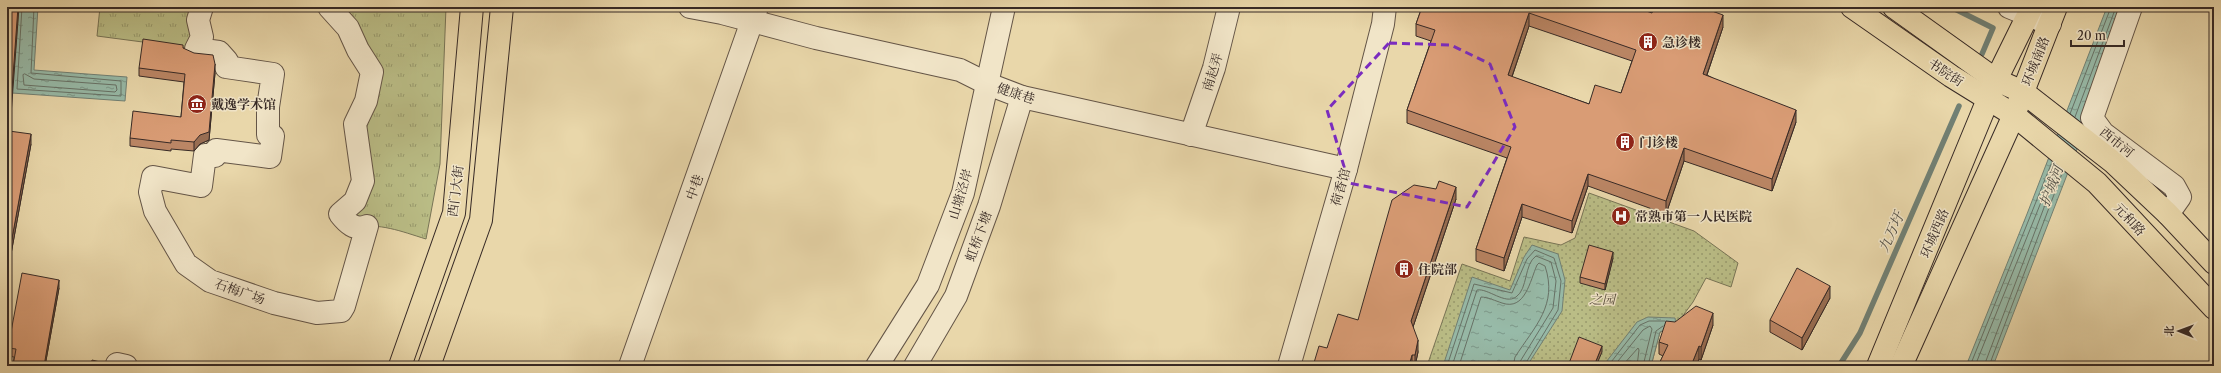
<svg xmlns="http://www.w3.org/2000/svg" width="2221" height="373" viewBox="0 0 2221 373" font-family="'Libre Caslon Text','Noto Serif SC',serif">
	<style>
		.grass { fill: url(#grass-tufts); stroke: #787456 }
		.park { fill: url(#park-dots); stroke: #787456 }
		.water { fill: url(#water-ripples); stroke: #718074 }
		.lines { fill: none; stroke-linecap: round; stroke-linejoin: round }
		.shore { stroke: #677267; stroke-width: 1 }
		.stream { stroke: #718074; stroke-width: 5.5 }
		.minor-casing { stroke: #645547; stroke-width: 24 }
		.major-casing { stroke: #372a26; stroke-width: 24 }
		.minor { stroke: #f1e5c8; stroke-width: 22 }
		.major { stroke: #e9d7aa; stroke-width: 22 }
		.wall { fill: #bb8665; stroke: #372a26; fill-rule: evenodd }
		.shaded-wall { fill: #986d52; stroke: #372a26 }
		.building { fill: #d99c75; stroke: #372a26; fill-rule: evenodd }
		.marked { fill: none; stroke: #7b2cbf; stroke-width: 3; stroke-dasharray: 8 5; stroke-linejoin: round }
		.labels { text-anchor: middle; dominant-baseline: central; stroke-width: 3; stroke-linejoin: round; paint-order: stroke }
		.poi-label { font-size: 13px; font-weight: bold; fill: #372a26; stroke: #f1e5c8; text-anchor: start }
		.street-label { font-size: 13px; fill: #372a26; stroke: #f1e5c8 }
		.park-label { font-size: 13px; font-style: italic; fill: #514739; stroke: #f1e5c8 }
		.water-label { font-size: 14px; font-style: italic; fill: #4f4e46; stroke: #f1e5c8 }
	</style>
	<defs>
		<pattern id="grass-tufts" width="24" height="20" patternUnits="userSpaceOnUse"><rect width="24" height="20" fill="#babd86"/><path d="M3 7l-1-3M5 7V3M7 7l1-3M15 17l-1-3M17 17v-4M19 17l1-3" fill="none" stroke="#989a6d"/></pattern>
		<pattern id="park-dots" width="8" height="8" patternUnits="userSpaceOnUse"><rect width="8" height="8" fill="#babd86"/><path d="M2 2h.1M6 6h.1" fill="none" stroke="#989a6d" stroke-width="1.8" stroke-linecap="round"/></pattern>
		<pattern id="water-ripples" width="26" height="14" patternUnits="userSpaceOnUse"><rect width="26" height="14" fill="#97baa8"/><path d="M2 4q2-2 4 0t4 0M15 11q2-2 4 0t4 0" fill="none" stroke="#7c9789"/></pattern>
	</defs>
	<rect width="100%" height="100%" fill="#e9d7aa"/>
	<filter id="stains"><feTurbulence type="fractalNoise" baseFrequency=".005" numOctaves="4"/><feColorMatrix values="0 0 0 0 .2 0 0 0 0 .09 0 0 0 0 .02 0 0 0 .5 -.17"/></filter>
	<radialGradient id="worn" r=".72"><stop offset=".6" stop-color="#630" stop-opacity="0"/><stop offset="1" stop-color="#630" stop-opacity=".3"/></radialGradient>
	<g class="grass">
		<path d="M100 7H202L196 49 97 36Z"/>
		<path d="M329 7H446L440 164 426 239C400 231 381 223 353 227L355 124 372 72Z"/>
	</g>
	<path class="park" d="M1589 193 1694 231 1738 263 1731 287 1706 278 1693 302 1676 325 1660 332 1651 366H1427L1462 264 1510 281 1524 237 1561 245 1575 238Z"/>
	<g class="water">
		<path d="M19 7H38L34 70 127 77 125 101 12 93Z"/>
		<path d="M2107 7H2132L1993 366H1966L2027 214Z"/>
		<path d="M1532 245 1558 254 1565 280 1562 311 1527 366H1443L1472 277 1510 290 1524 257Z"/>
		<path d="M1648 317 1675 318 1676 325 1660 332 1651 366H1603L1637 322Z"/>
	</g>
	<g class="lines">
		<g class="shore">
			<path d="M22 7 17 89 121 96V81L31 73 34 7"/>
			<path d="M25 74 34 79 116 85 117 90 115 92 24 85 23 75Z"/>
			<path d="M2070 114 2111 7"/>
			<path d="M2075 117 2116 7"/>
			<path d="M1447 366 1474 284 1512 293 1527 259 1535 250 1554 258 1561 281 1558 310 1524 366"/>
			<path d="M1452 366 1477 290C1488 288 1505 305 1516 297 1528 289 1524 264 1536 256L1551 262 1556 281 1553 308 1521 360 1519 366"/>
			<path d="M1459 366 1481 297C1487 297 1496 301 1502 303 1525 311 1530 281 1537 265L1539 263 1545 266C1558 305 1535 326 1515 357L1513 366"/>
			<path d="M1608 366 1640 325 1649 321H1665"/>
			<path d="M1614 366 1643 330 1650 326 1652 329 1643 366"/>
			<path d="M1622 366 1638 348 1639 350 1637 366"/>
			<path d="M1648 366 1656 331 1663 326"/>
			<path d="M1970 366 2052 162"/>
			<path d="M1975 366 2056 165"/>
			<path d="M1984 366 2059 168"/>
			<path d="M1989 366 2063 171"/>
		</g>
		<g class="stream">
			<path d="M1951 7 1993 28 1982 54"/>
			<path d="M1839 366 1860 333 1959 106"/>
		</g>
		<defs>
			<g id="minor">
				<path d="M202 7 198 20 202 37 196 49 219 52 227 61 226 67 273 74 268 107V135L273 136 270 157 216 150 215 156 205 155 201 186 153 177 150 192 155 211 186 264 210 281 274 303 317 313 341 311 344 306 367 226C355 231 347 223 340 214L355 201 363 181 355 124 366 101 372 72 358 50 348 28 329 7"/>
				<path d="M690 7 722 13 816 38 960 70 988 84 1022 97 1346 169"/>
				<path d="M2009 7 2050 24"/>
				<path d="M2131 7 2092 118 2103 133 2174 186 2180 197 2168 214"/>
				<path d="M1191 135 1214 68 1229 7"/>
				<path d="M117 364 126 366"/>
				<path d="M630 366 757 7"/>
				<path d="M877 366 928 285 963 193 1004 7"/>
				<path d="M915 366 956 296 989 206 1022 97"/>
				<path d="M1289 366 1346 169 1383 24 1385 7"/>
			</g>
			<g id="major">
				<path d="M1852 7 1951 76 2014 115 2097 183 2214 308"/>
				<path d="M1894 7 1996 80 2023 92 2113 162 2168 214 2214 263"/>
				<path d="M400 366 454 213 472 7"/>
				<path d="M429 366 481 220 502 7"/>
				<path d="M1878 366 1996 80 2032 7"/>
				<path d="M1901 366 2014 115 2056 7"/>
			</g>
		</defs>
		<use href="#minor" class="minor-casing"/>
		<use href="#major" class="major-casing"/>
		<use href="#minor" class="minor"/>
		<use href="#major" class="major"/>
	</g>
	<g class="wall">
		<path d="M7 7 10 131 31 144 11 254 7 253Z"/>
		<path d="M1128 7H1144L1143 10Z"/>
		<path d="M1422 7 1652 13 1723 27 1707 75 1796 122 1772 191 1684 161 1666 214 1588 186 1572 233 1522 217 1504 271 1476 261V249L1507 158 1407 123V110L1431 41 1416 36V24ZM1529 26 1632 61 1621 93 1589 104 1512 77Z"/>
		<path d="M183 48 215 73 209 140 200 144 194 151 171 149V151L130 146V138L181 117 184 82 139 76V68Z"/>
		<path d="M1456 199 1413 327 1418 352 1415 366H1313L1327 348 1358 320Z"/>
		<path d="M1613 258 1605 290 1580 283V277Z"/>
		<path d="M59 288 45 366H13L14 357 8 356V348Z"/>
		<path d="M1830 298 1802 350 1770 332V320Z"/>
		<path d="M1675 322 1713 325 1701 360 1699 359 1696 366H1658L1663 356 1659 354V342Z"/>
	</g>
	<g class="shaded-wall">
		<path d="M18 7H19L9 142V131Z"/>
		<path d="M1529 13V26L1508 88V75Z"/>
		<path d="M1723 15V27L1703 86V74Z"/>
		<path d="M215 64V73L209 140 200 144 194 151V142Z"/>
		<path d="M1796 110V122L1772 191V179Z"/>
		<path d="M31 134V144L11 254V244Z"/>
		<path d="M1684 148V161L1666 214V201Z"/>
		<path d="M1588 174V186L1572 233V221Z"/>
		<path d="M1456 187V199L1411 333V321Z"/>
		<path d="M1522 204V217L1504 271V258Z"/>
		<path d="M1613 252V258L1605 290V284Z"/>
		<path d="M59 280V288L45 366H44Z"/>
		<path d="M1830 286V298L1802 350V338Z"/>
		<path d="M1713 313V325L1701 360V347Z"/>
		<path d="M1418 340V352L1415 366V355Z"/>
		<path d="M1602 346V352L1596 366H1594Z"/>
		<path d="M1699 346V359L1696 366H1691Z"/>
		<path d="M1412 355V366H1409Z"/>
	</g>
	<g class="building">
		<path d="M7 7H18L9 131 31 134 11 244 7 243Z"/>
		<path d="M1422 7H1635L1652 13 1654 7H1701L1723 15 1703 74 1796 110 1772 179 1684 148 1666 201 1588 174 1572 221 1522 204 1504 258 1476 249 1511 147 1407 110 1435 30 1416 24ZM1529 13 1636 50 1621 93 1595 85 1589 104 1508 75Z"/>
		<path d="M143 39 183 45V48L194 53 213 55 215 64 209 132 200 135 194 142 171 140V143L130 138 133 111 181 117 185 74 139 68Z"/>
		<path d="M1439 181 1456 187 1411 321 1418 340 1415 355H1412L1409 366H1313L1319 346 1327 348 1338 314 1358 320 1392 200 1414 185 1436 189Z"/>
		<path d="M1589 245 1613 252 1605 284 1580 277Z"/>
		<path d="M1797 268 1830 286 1802 338 1770 320Z"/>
		<path d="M22 273 59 280 44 366H13L16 349 8 348Z"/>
		<path d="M1696 306 1713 313 1701 347 1699 346 1691 366H1658L1668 345 1659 342 1666 321 1675 322Z"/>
		<path d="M1579 337 1602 346 1594 366H1568Z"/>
		<path d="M92 360 116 366H91Z"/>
	</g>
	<path class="marked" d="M1389 43 1451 45 1490 64 1515 127 1467 207 1349 183 1327 110Z"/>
	<defs>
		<symbol id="building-disc" viewBox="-11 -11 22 22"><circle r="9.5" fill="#8f2418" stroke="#f1e5c8"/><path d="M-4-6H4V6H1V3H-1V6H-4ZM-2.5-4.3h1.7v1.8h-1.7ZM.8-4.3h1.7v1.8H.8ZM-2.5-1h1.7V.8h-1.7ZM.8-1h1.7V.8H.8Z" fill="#fff"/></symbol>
		<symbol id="museum-disc" viewBox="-11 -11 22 22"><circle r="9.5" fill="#8f2418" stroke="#f1e5c8"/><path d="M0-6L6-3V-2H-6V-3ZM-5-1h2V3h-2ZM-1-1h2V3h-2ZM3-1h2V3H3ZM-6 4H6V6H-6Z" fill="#fff"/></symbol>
		<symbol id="hospital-disc" viewBox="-11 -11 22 22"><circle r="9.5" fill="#8f2418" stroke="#f1e5c8"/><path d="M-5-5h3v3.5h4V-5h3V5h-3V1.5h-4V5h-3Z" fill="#fff"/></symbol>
	</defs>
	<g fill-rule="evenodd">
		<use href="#building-disc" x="1637" y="31" width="22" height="22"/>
		<use href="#museum-disc" x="186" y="93" width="22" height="22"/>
		<use href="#building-disc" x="1614" y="131" width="22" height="22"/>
		<use href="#hospital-disc" x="1610" y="205" width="22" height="22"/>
		<use href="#building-disc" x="1393" y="258" width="22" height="22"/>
	</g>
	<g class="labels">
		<g class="poi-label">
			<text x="1662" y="42">急诊楼</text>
			<text x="211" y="104">戴逸学术馆</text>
			<text x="1639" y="142">门诊楼</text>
			<text x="1635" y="216">常熟市第一人民医院</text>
			<text x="1418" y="269">住院部</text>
		</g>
		<g class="street-label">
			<text transform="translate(2035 61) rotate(-68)">环城南路</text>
			<text transform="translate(1212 72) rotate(-73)">南赵弄</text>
			<text transform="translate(1946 72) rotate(33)">书院街</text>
			<text transform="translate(1016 93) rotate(18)">健康巷</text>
			<text transform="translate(2117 142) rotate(39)">西市河</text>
			<text transform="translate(694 187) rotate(-70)">中巷</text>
			<text transform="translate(1340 187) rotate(-74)">荷香馆</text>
			<text transform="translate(455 191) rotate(-83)">西门大街</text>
			<text transform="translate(960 194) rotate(-73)">山塘泾岸</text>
			<text transform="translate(2130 219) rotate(47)">元和路</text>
			<text transform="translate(1934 233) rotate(-67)">环城西路</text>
			<text transform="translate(978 236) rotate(-70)">虹桥下塘</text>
			<text transform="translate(240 291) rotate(19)">石梅广场</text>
		</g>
		<g class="park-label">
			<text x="1602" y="299">之园</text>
		</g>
		<g class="water-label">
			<text transform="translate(2051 186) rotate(-69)">护城河</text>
			<text transform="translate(1891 232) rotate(-66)">九万圩</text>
		</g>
	</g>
	<rect width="2221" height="373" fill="none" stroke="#e9d7aa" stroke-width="24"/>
	<rect x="8" y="8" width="2205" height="357" fill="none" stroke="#372a26" stroke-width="2"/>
	<rect x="12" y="12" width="2197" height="349" fill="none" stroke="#372a26"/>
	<g transform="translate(2179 331) rotate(271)" stroke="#f1e5c8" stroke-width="3" paint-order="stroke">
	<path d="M0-3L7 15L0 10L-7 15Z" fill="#372a26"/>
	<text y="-6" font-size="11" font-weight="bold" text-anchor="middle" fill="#372a26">北</text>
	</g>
	<path d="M2071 40v6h53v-6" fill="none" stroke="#372a26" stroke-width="2"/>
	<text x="2077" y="40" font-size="12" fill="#372a26" stroke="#f1e5c8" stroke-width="3" paint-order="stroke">20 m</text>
	<rect width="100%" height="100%" filter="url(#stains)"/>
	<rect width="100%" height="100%" fill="url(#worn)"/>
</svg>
